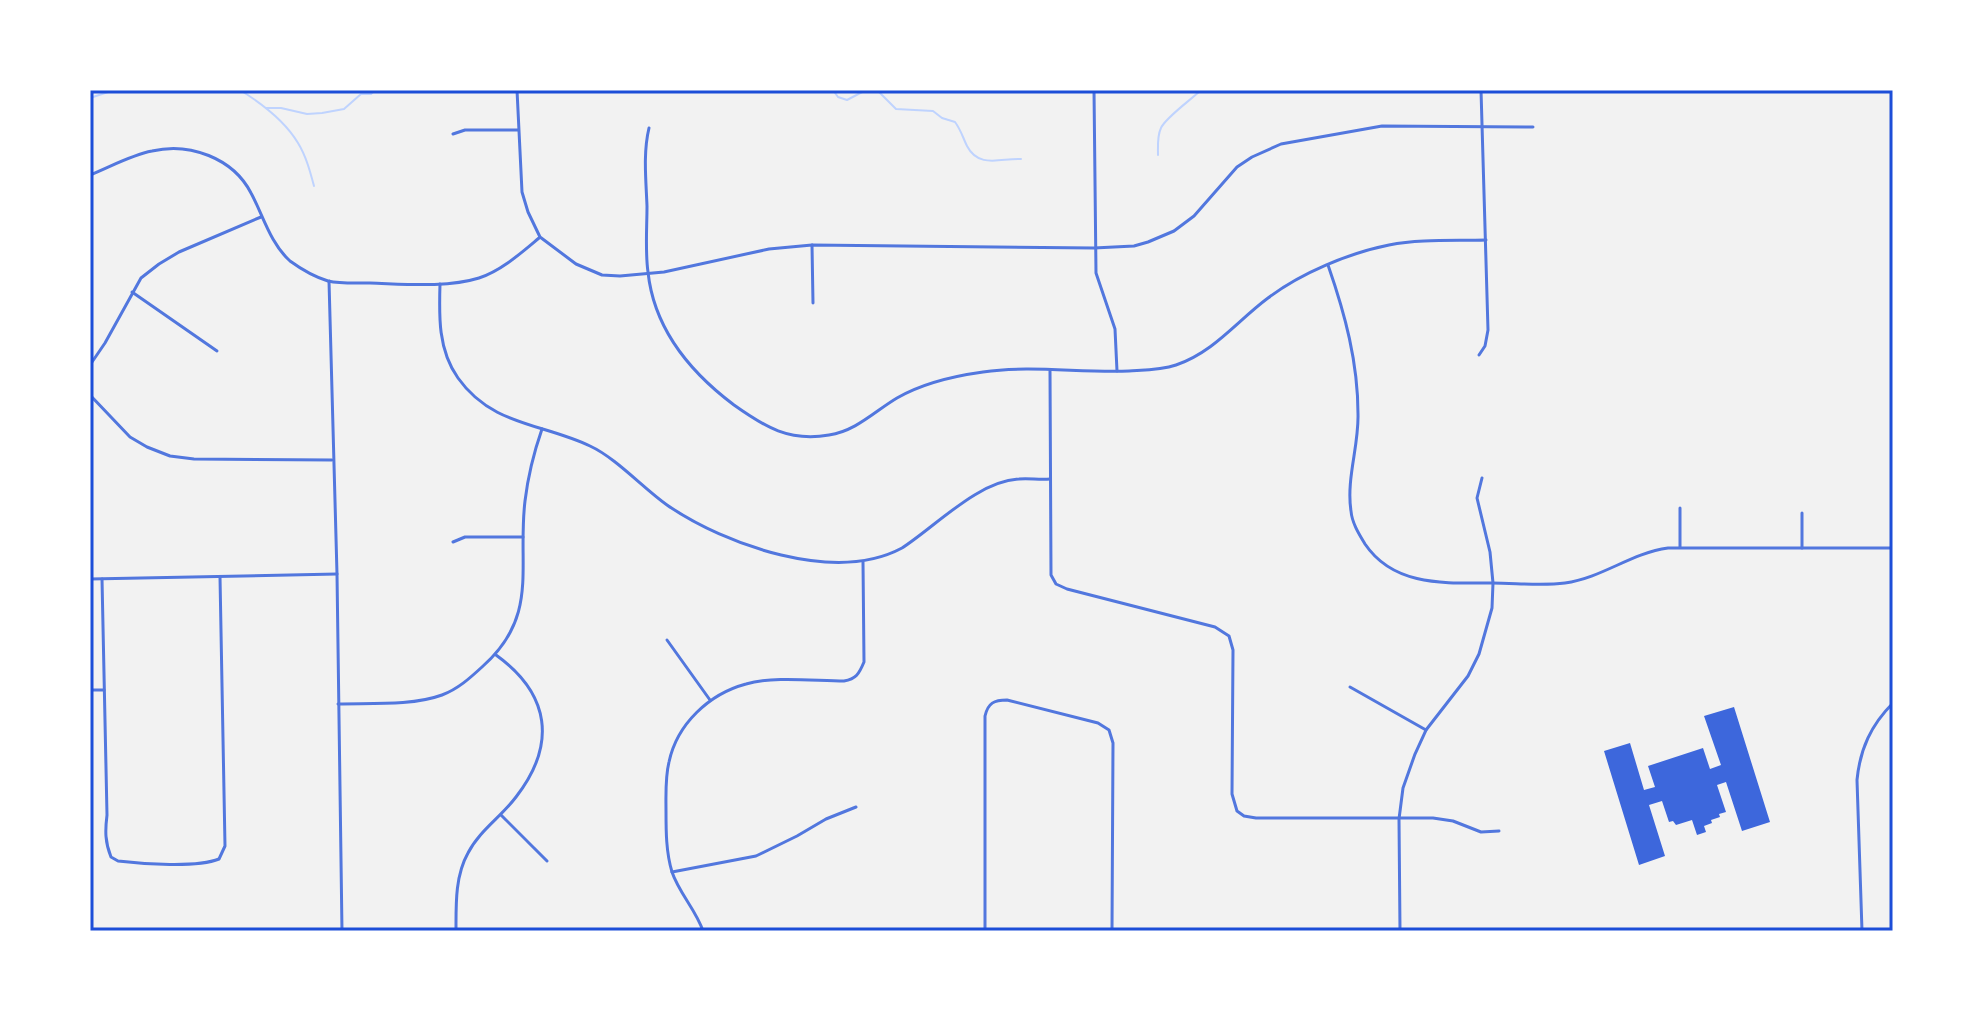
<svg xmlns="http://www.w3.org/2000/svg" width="1983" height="1021" viewBox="0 0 1983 1021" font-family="'PT Sans Narrow',sans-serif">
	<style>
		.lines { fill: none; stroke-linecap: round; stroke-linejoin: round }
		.stream { stroke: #bfd3fe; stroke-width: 2 }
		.building { fill: #3d67dc }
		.minor { stroke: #5277de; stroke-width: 3 }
		.neatline { fill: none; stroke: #1d4ed8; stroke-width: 3 }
	</style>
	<rect width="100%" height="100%" fill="#f2f2f2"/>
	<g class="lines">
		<g class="stream">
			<path d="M240 90C261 103 285 121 298 143 306 156 310 171 314 186"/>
			<path d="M833 90 838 97 847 100 866 90"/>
			<path d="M877 90 896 109 933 111 942 118 955 122C961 130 963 138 967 146 979 169 1001 158 1021 159"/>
			<path d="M90 98 114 90"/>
			<path d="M266 108H281L307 114 322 113 344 109 361 94H371L375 90"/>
			<path d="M1158 155C1158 146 1157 136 1161 128 1165 118 1192 99 1201 90"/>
		</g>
	</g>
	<path class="building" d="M1734 707 1770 822 1742 831 1726 782 1717 785 1726 812 1719 814 1720 817 1711 820 1712 823 1704 826 1706 832 1697 835 1692 820 1676 825 1673 821 1669 822 1662 801 1649 805 1665 856 1639 865 1604 751 1630 743 1644 790 1655 787 1648 766 1703 748 1710 769 1721 765 1704 716Z"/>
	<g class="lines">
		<g class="minor">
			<path d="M517 90 522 192 528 212 540 237 576 264 602 275 620 276 664 272 769 249 812 245 1094 248 1134 246 1148 242 1174 231 1194 216 1237 167 1252 157 1281 144 1382 126 1533 127"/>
			<path d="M1094 90 1096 273 1115 329 1117 371"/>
			<path d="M649 128C643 153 646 180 647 206 647 228 645 251 648 272 654 329 690 372 734 405 765 427 789 442 829 435 856 431 875 411 897 398 923 383 954 376 983 372 1031 365 1080 373 1129 371 1145 370 1161 370 1176 365 1214 352 1237 321 1268 298 1301 273 1349 253 1389 245 1421 239 1454 241 1486 240"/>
			<path d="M453 134 465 130H518"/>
			<path d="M90 175C110 167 131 155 152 151 189 142 233 158 251 193 263 215 270 243 290 261 301 269 315 277 328 281 341 284 356 283 370 283 404 284 447 288 479 278 501 271 521 253 539 238"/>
			<path d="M812 245 813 303"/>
			<path d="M1328 265C1345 314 1358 362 1358 414 1359 446 1346 479 1351 511 1352 523 1359 534 1365 544 1394 587 1446 583 1492 583 1516 583 1541 586 1565 583 1602 578 1631 553 1668 548H1893"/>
			<path d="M329 281 337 574 342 931"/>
			<path d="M440 284C439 316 438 350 458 378 492 426 542 423 590 446 616 458 643 488 667 505 725 545 835 584 902 548 936 526 978 481 1019 479 1029 478 1039 480 1050 479"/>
			<path d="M132 292 217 351"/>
			<path d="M1479 355 1485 346 1488 330 1481 90"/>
			<path d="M90 365 105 343 141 278 159 264 179 252 261 217"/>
			<path d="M1050 371 1051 575 1056 584 1067 589 1215 627 1229 636 1233 650 1232 794 1237 811 1244 816 1256 818H1433L1453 821 1481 832 1499 831"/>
			<path d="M90 395 130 437 147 447 170 456 194 459 332 460"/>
			<path d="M1680 508V547"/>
			<path d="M453 542 465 537H523"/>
			<path d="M1802 548V513"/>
			<path d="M90 579 337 574"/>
			<path d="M102 579 107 815C105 831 105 842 111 857L118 861C143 864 197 868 219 859L225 846 220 577"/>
			<path d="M667 640 710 700"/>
			<path d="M1350 687 1426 730"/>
			<path d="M90 690H104"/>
			<path d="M338 704C370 703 412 706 442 695 458 689 470 678 482 667 540 616 517 567 525 501 528 476 534 452 542 429"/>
			<path d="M501 815 547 861"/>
			<path d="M672 872 756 856 797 836 826 819 856 807"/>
			<path d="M456 931C456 905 455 876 468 853 479 831 501 817 516 797 557 744 550 694 496 655"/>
			<path d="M703 931C696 910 679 893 672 872 666 852 666 831 666 811 666 795 665 778 669 762 677 724 709 694 746 684 773 676 815 681 844 681 856 679 859 674 864 662L863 562"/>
			<path d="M985 931V716C988 703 994 700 1007 700L1098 723 1109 730 1113 743 1112 931"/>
			<path d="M1400 931 1399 819 1403 788 1415 754 1426 730 1468 676 1479 654 1492 608 1493 583 1490 552 1477 498 1482 478"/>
			<path d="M1862 931 1857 780C1860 749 1871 725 1893 703"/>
		</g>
	</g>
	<rect width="1983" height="1021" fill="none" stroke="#ffffff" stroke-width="184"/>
	<rect x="92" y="92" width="1799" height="837" class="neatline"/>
</svg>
